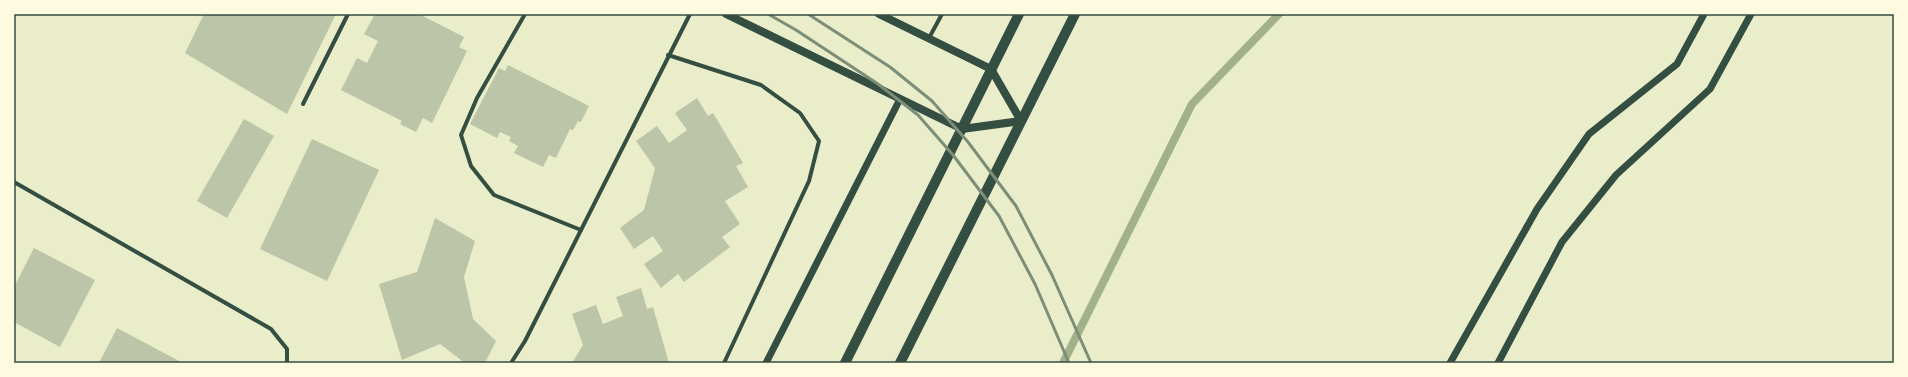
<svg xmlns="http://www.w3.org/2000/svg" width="1908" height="377" viewBox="0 0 1908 377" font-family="'Asap Condensed',sans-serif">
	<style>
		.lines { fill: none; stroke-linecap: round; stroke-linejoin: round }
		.stream { stroke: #a3b18a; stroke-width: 8 }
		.building { fill: #bcc5a7 }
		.minor { stroke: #344e41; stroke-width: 4 }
		.tertiary { stroke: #344e41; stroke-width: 7 }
		.secondary { stroke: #344e41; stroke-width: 8 }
		.primary { stroke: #344e41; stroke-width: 10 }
		.rail { stroke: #7c8e77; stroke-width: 3 }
		.neatline { fill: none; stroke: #344e41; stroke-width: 1.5 }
	</style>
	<rect width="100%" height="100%" fill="#e9edc9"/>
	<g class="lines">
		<path class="stream" d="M1063 363 1192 104 1279 14"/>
	</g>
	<g class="building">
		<path d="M204 14H336L287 114 185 53Z"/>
		<path d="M375 14H419L464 37 459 47 467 51 432 123 423 118 416 132 400 124 402 121 341 90 357 58 367 63 378 41 364 34Z"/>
		<path d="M508 65 589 106 581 122 578 121 573 130 570 129 556 158 549 155 543 167 514 153 518 146 509 141 511 137 500 132 497 138 470 124 499 68 505 71Z"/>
		<path d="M697 98 708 116 713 113 743 163 736 166 748 187 725 201 740 224 722 237 730 247 684 282 678 274 661 288 644 264 663 251 653 236 634 249 620 228 644 210 655 168 636 141 657 126 669 143 687 130 675 113Z"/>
		<path d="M244 119 274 136 227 218 197 201Z"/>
		<path d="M312 139 379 170 327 281 260 249Z"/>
		<path d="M435 218 475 241 464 277 473 319 496 341 485 363H465L440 344 402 360 379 284 417 272Z"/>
		<path d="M34 248 95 280 60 347 14 322V287Z"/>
		<path d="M641 288 647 309 653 307 669 363H572L583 345 572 314 596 305 603 324 623 316 616 297Z"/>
		<path d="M117 328 183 363H99Z"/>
	</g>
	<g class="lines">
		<g class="minor">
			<path d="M525 14 477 98 461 135 471 166 494 195 581 230"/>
			<path d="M929 38 942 14"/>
			<path d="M668 55 761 85 800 113 819 141 809 181 724 363"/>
			<path d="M303 104 348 14"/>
			<path d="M14 182 271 329 287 349V363"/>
			<path d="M511 363 525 341 690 14"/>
		</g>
		<g class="tertiary">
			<path d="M766 363 900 99"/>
			<path d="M1450 363 1537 209 1589 134 1677 64 1704 14"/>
			<path d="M1498 363 1562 242 1616 175 1710 89 1751 14"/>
		</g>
		<path class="secondary" d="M726 14 962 129 1021 121 991 69 879 14"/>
		<g class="primary">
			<path d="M845 363 1019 14"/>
			<path d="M900 363 1075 14"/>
		</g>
		<g class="rail">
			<path d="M768 14 796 30 878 84 918 115 953 155 999 216 1035 284 1069 363"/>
			<path d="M808 14 890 67 932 101 968 142 1016 206 1052 275 1091 363"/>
		</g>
	</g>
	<rect width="1908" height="377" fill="none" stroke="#fefae0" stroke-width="30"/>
	<rect x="15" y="15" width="1878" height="347" class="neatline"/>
</svg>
